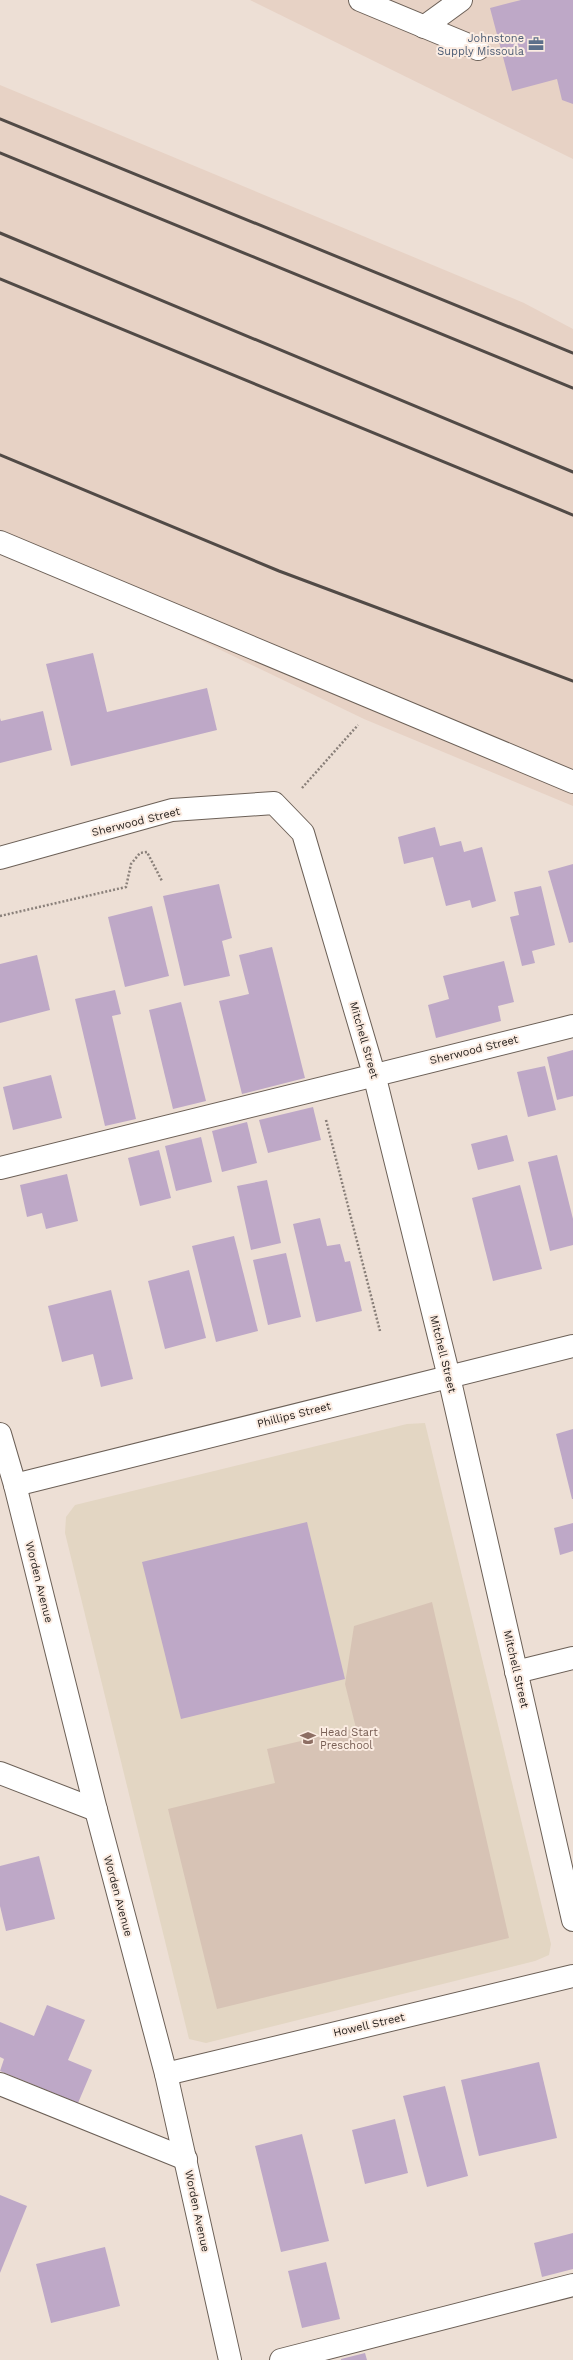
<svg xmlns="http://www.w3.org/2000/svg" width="573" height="2360" viewBox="0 0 573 2360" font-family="'Work Sans',sans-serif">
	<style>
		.built { fill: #e7d2c5 }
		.education { fill: #e3d6c3 }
		.green { fill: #d7c3b5 }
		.building { fill: #bea8c7 }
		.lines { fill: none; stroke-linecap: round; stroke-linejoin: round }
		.minor-casing { stroke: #6c6057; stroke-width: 24 }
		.path { stroke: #8a807a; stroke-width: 2.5; stroke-dasharray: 2 2; stroke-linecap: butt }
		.minor { stroke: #fff; stroke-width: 22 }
		.rail { stroke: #514a46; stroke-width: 3 }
		.labels { text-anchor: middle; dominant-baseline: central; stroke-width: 4; stroke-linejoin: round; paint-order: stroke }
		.service-label { font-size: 11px; fill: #4e5e75; stroke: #fbece2; text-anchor: end }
		.street-label { font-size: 11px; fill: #221d1a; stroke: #fbece2 }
		.education-label { font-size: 11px; fill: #785e54; stroke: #fbece2; text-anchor: start }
	</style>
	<rect width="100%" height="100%" fill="#eddfd5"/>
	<g class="built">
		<path d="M250 0H573V159Z"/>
		<path d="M0 85 524 303 573 329V806L364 719 0 544Z"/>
	</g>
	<path class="education" d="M425 1423 551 1944 549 1955 535 1961 206 2043 189 2039 65 1533 66 1517 75 1505 407 1424Z"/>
	<path class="green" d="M432 1602 509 1938 217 2009 168 1809 275 1783 267 1749 356 1728 345 1684 354 1626Z"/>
	<g class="building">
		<path d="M521 0H573V104L562 100 557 79 512 91 490 8Z"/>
		<path d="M93 653 107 712 207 688 217 730 71 766 46 664Z"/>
		<path d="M43 711 52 750 0 763V718L1 721Z"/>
		<path d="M435 827 440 846 461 841 464 852 482 847 496 901 472 908 470 900 446 906 433 857 404 864 398 837Z"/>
		<path d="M573 864V942L569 943 548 871Z"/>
		<path d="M219 884 232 938 222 941 230 976 184 986 163 896Z"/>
		<path d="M541 886 555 945 532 951 535 963 522 966 510 917 519 915 514 892Z"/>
		<path d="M152 906 169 976 125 987 108 917Z"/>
		<path d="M272 947 305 1078 242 1094 219 1001 249 994 239 955Z"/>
		<path d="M37 955 50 1010 0 1023V964Z"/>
		<path d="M504 961 514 1002 498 1006 501 1021 436 1038 428 1005 449 999 443 976Z"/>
		<path d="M115 990 121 1014 112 1016 136 1119 105 1126 75 999Z"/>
		<path d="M181 1002 206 1101 173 1109 149 1010Z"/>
		<path d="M573 1050V1096L557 1100 547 1057Z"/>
		<path d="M545 1066 556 1110 528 1117 517 1072Z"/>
		<path d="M51 1075 62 1118 13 1130 3 1087Z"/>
		<path d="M313 1107 321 1140 268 1153 259 1120Z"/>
		<path d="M247 1122 257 1163 222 1172 212 1131Z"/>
		<path d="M507 1135 514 1161 478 1170 471 1144Z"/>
		<path d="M201 1137 212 1182 176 1191 165 1146Z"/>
		<path d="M159 1150 171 1198 140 1206 128 1158Z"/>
		<path d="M557 1155 573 1219V1245L550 1251 528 1162Z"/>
		<path d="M67 1174 78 1221 46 1229 42 1213 27 1217 20 1185Z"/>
		<path d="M267 1180 281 1243 251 1250 237 1186Z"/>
		<path d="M520 1185 542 1269 493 1281 472 1198Z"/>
		<path d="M320 1218 327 1246 340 1244 345 1262 350 1261 362 1311 316 1322 293 1224Z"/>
		<path d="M234 1236 258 1331 216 1342 192 1246Z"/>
		<path d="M286 1253 301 1317 268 1325 253 1260Z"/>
		<path d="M189 1270 206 1338 165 1349 148 1281Z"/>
		<path d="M111 1290 133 1379 101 1387 93 1354 62 1362 48 1306Z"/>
		<path d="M573 1429V1499H572L556 1434Z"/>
		<path d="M307 1522 345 1679 181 1719 142 1562Z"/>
		<path d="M573 1523V1551L560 1555 554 1528Z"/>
		<path d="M39 1856 55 1919 6 1931 0 1906V1866Z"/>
		<path d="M47 2005 85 2020 68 2060 92 2070 78 2103 0 2071 4 2059 0 2057V2022L34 2036Z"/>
		<path d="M539 2062 557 2138 479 2156 461 2080Z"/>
		<path d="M445 2086 468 2176 427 2187 403 2096Z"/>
		<path d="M395 2119 408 2173 365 2184 352 2130Z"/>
		<path d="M302 2134 329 2241 281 2252 255 2146Z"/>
		<path d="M0 2195 27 2206 0 2273Z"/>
		<path d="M573 2233V2269L542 2277 534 2243Z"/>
		<path d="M105 2247 120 2306 51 2323 36 2264Z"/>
		<path d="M326 2262 340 2319 302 2328 288 2271Z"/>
		<path d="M365 2353 367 2360H341V2359Z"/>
	</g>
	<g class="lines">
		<defs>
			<g id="minor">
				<path d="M360 0 478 49"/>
				<path d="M424 27 461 0"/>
				<path d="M0 542 573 782"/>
				<path d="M0 858 172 810 274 803 303 833 374 1074 449 1377 573 1920"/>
				<path d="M0 1168 573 1026"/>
				<path d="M0 1434 15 1485 96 1810 166 2074 230 2360"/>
				<path d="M15 1485 573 1346"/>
				<path d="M516 1672 573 1658"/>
				<path d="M0 1773 96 1810"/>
				<path d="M166 2074 573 1976"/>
				<path d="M0 2084 186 2159"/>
				<path d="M281 2360 573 2285"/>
			</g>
		</defs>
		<use href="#minor" class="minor-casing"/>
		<g class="path">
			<path d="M302 788 358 725"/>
			<path d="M0 916 126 887 131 864 140 853 147 852 162 881"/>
			<path d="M326 1120 380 1331"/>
		</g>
		<use href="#minor" class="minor"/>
		<g class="rail">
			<path d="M0 119 573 353"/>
			<path d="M0 153 573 388"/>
			<path d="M0 233 573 472"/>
			<path d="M0 279 573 515"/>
			<path d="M0 455 279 571 573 681"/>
		</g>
	</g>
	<defs>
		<symbol id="office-bare" viewBox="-9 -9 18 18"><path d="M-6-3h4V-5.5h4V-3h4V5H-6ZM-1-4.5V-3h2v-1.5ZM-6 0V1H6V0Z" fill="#5c6f8a" stroke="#fbece2" stroke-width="2.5" paint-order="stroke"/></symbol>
		<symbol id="school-bare" viewBox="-9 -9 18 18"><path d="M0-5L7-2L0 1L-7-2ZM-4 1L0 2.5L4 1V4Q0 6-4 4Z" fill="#8d6e63" stroke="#fbece2" stroke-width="2.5" paint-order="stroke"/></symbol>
	</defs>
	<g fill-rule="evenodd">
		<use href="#office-bare" x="525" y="33" width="22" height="22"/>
		<use href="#school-bare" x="297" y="1727" width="22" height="22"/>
	</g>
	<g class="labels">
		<g class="service-label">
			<text x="524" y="38">Johnstone<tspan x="524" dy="13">Supply Missoula</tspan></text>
		</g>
		<g class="street-label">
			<text transform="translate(136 822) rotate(-14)">Sherwood Street</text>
			<text transform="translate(364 1040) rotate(74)">Mitchell Street</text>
			<text transform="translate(474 1050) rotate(-14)">Sherwood Street</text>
			<text transform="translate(443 1354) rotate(76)">Mitchell Street</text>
			<text transform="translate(294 1415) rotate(-14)">Phillips Street</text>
			<text transform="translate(39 1582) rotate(76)">Worden Avenue</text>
			<text transform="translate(516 1669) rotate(77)">Mitchell Street</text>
			<text transform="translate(118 1896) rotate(75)">Worden Avenue</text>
			<text transform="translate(369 2025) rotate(-13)">Howell Street</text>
			<text transform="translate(197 2211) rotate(78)">Worden Avenue</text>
		</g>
		<g class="education-label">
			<text x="320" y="1732">Head Start<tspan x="320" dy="13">Preschool</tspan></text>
		</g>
	</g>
</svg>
